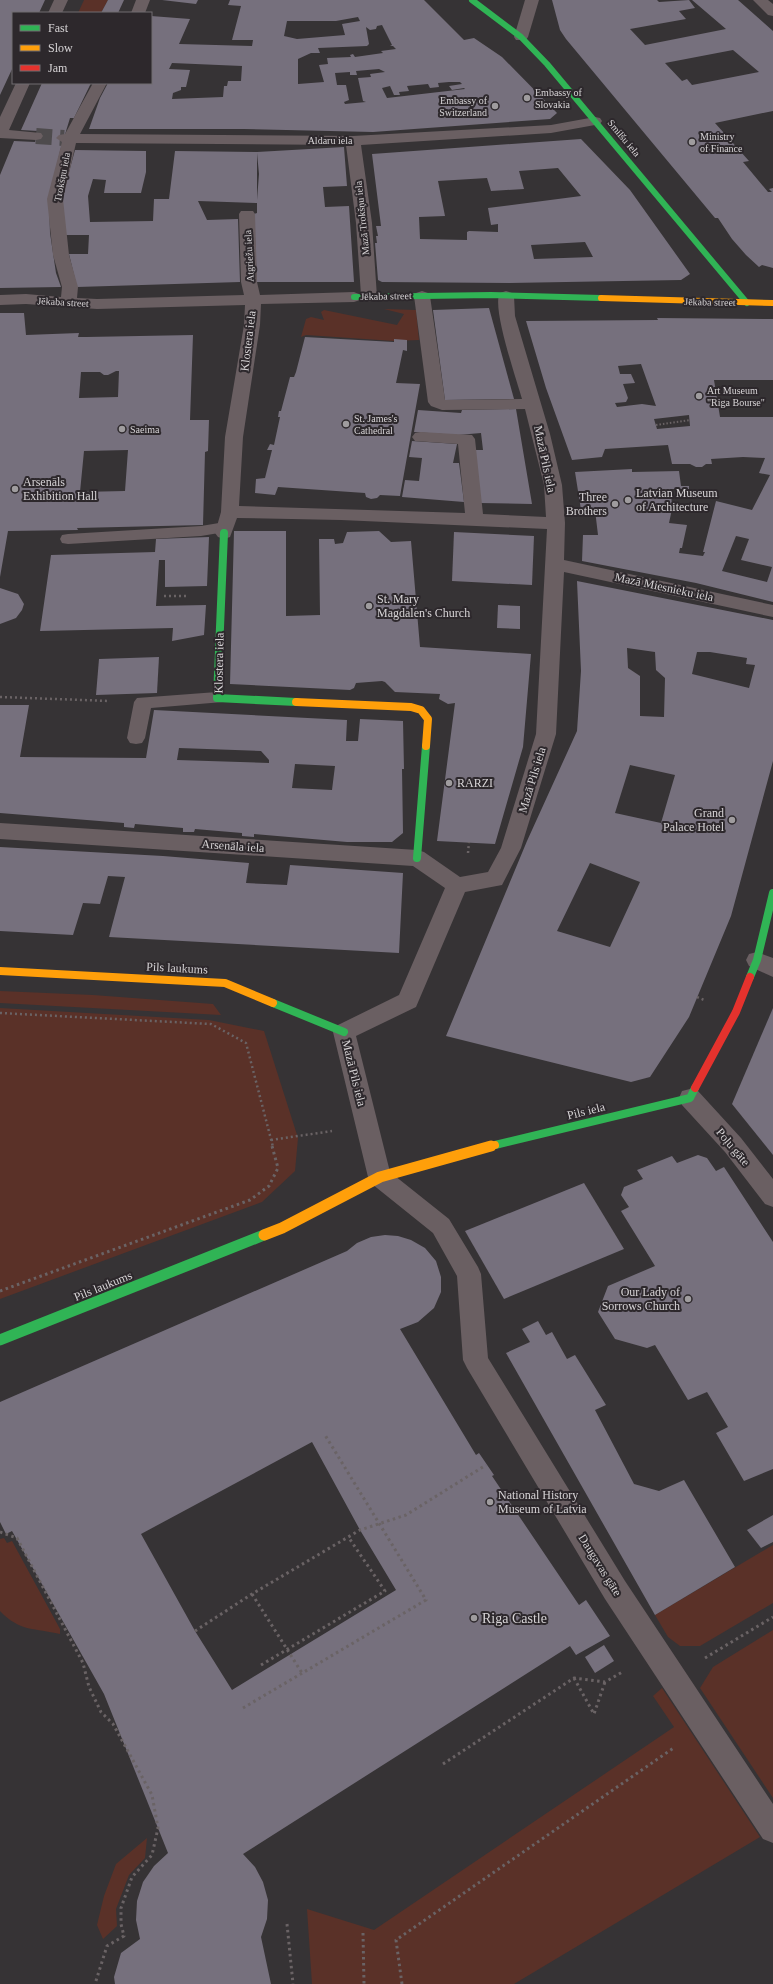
<svg xmlns="http://www.w3.org/2000/svg" width="773" height="1984" viewBox="0 0 773 1984" font-family="Georgia,serif">
	<style>
		.green { fill: #5a3128 }
		.building { fill: #76707d; fill-rule: evenodd }
		.lines { fill: none; stroke-linecap: round; stroke-linejoin: round }
		.street-tunnel { stroke: #4e4b4d; stroke-width: 16; stroke-dasharray: 16 8; stroke-linecap: butt }
		.path-far2 { stroke: #6a6365; stroke-width: 2; stroke-dasharray: 1.5 2; stroke-linecap: butt }
		.path-far1 { stroke: #6a6365; stroke-width: 2.5; stroke-dasharray: 2 3; stroke-linecap: butt }
		.path { stroke: #6a6365; stroke-width: 3; stroke-dasharray: 2.5 3.5; stroke-linecap: butt }
		.lane { fill: #6a5f62; fill-rule: evenodd }
		.street { fill: #6a5f62; fill-rule: evenodd }
		.fast-far2 { stroke: #30b455; stroke-width: 6 }
		.fast-far1 { stroke: #30b455; stroke-width: 8 }
		.fast { stroke: #30b455; stroke-width: 11 }
		.slow-far2 { stroke: #ff9f0a; stroke-width: 6 }
		.slow-far1 { stroke: #ff9f0a; stroke-width: 8 }
		.slow { stroke: #ff9f0a; stroke-width: 11 }
		.jam { stroke: #e5322d; stroke-width: 8 }
		.poi-dot { fill: #9f9c9e; stroke: #2d282c; stroke-width: 1.5 }
		.labels { text-anchor: middle; dominant-baseline: central; stroke-width: 4; stroke-linejoin: round; paint-order: stroke }
		.far-poi-label { font-size: 10px; fill: #d7d4d6; stroke: #2d282c; text-anchor: start }
		.far-street-label { font-size: 10px; fill: #d7d4d6; stroke: #2d282c }
		.street-label { font-size: 12px; fill: #d7d4d6; stroke: #2d282c }
		.poi-label { font-size: 12px; fill: #d7d4d6; stroke: #2d282c; text-anchor: start }
		.near-poi-label { font-size: 14px; fill: #d7d4d6; stroke: #2d282c; text-anchor: start }
	</style>
	<rect width="100%" height="100%" fill="#363335"/>
	<g class="green">
		<path d="M84 0H108L101 13H78Z"/>
		<path d="M384 309 416 310 419 340 394 341 306 335 301 337 306 319 311 317 324 320 321 312 324 310 397 325 404 314Z"/>
		<path d="M0 991 93 995 213 1004 221 1015 0 1003Z"/>
		<path d="M0 1008 209 1020 264 1031 298 1138 295 1171 262 1202 0 1299Z"/>
		<path d="M4 1538 7 1543 12 1541 60 1629V1634C35 1628 20 1632 0 1611V1539Z"/>
		<path d="M773 1545V1603L700 1646H680L668 1637 655 1615Z"/>
		<path d="M773 1630V1798L700 1688 713 1667Z"/>
		<path d="M662 1688 760 1837 514 1984H312L307 1909 374 1930 674 1727 653 1696Z"/>
		<path d="M147 1838 145 1858 129 1875 116 1909 117 1926 103 1939 97 1925 104 1896 116 1864Z"/>
	</g>
	<g class="building">
		<path d="M0 0H45L39 13H13V67L0 95Z"/>
		<path d="M108 0H124L118 13H101Z"/>
		<path d="M162 0H198L196 4Z"/>
		<path d="M230 0H424L464 40 474 38 502 57 557 113 550 119 373 132 244 129H89L100 98 108 83H151V16L190 19 179 44 252 46 253 40H232L241 6 228 5ZM358 17 360 21 342 24 345 35 297 39 284 36 287 21H336ZM382 25 392 45 390 46H393L396 49 381 51 383 53 355 57 353 54 350 55 351 57 327 58 328 64 319 65 324 82 298 84V59L311 53H320L318 48 367 46 369 44 366 27 370 30 376 29 377 26ZM172 63 242 66 241 81H228L227 86H224L223 97 172 99 173 93 181 90V87H186L190 70 169 69ZM379 69 385 72 370 74 371 77 358 78 363 101 366 102 345 104 344 102 349 100 346 85H337L335 73 350 72V75H357L356 71ZM449 82H460L462 84 449 86 452 90 464 88 465 89 387 98 382 88 390 86 394 95H400L399 92 409 91 407 86 428 84 430 88 439 87 438 83Z"/>
		<path d="M552 0H657L659 2 689 0 695 8 679 11 686 19 630 29 645 45 726 29 692 0H738L773 31V111L715 123 749 161 743 162 768 192H772L769 189 773 188V268L762 265 759 267 746 255 732 239 718 218H715L566 39 560 30ZM733 50 759 72 692 85 687 79 682 81 665 63Z"/>
		<path d="M42 83H91L74 118H70L60 151 49 202 50 233 56 273 61 287 0 288V175L14 141 35 142 38 131 21 130Z"/>
		<path d="M581 139 630 190 690 274 681 280 509 283 382 282 378 280 375 243H377L376 236H378L376 226H381L372 154ZM558 168 581 196 488 208 491 225 498 224V232L469 231 467 232V240L420 239 419 217 445 216 438 181 487 178 491 191 524 189 519 171ZM585 242 593 257 534 259 531 245Z"/>
		<path d="M344 147 347 186 323 187 325 207 349 206 354 282H257L254 214 257 213V203L198 201 207 220 238 219 240 282 77 287 69 254H88L89 235H66L62 198 75 150 146 151V172L141 193H104L106 180 93 179 88 196 90 222 153 221 154 199H169L175 151 257 152ZM257 153 259 174 257 200Z"/>
		<path d="M489 308 514 399 445 400 433 310Z"/>
		<path d="M0 313H24L26 335 79 333 78 337H86L193 335 190 420H209L208 451 205 452 203 525 77 528 78 530 8 531 0 577ZM116 371H119L118 397 79 398 81 372H100L104 375H108ZM128 450 125 491 80 492 84 451Z"/>
		<path d="M657 318 773 319V380H714L720 417H773V602L696 583 582 561 583 535H598L595 510H581L575 472 632 469V472L679 471 681 486H689V489H671L672 509 669 523 687 525 682 548H680L679 553 703 556 705 552H703L716 501 752 510 770 475 759 473 765 458 743 457 711 459 712 464H706L702 467H696L690 464H672L668 445 605 449 602 457 572 460 546 388 526 321 658 320ZM641 364 656 406 642 404 617 407 615 403 626 402 628 398 623 384 635 383 631 374H620L618 366ZM689 415 690 426 657 429 654 419ZM736 536 749 539 741 560 772 567 767 582 722 571Z"/>
		<path d="M305 337 394 342V339L407 340V351L403 350 396 383 420 384 400 496 380 495 377 498 371 499 366 497 365 493 278 487 275 495 255 493 256 479 265 478 272 450H267L270 444 274 445 280 417H278L279 411H281L290 377H294L296 372Z"/>
		<path d="M516 409 532 504 480 503 473 450H483L481 433 458 435 414 432 418 410 461 413 462 410Z"/>
		<path d="M412 441 457 444 453 463H459L464 502 402 497 405 480 419 481 422 458 409 457Z"/>
		<path d="M234 531H286V616L320 615 319 539H334L335 544 343 543 347 532 379 531 391 542 411 541 420 647 531 654 523 747 495 844 437 841 455 703 448 704 439 699 440 694 395 692 385 682 382 681 356 683 354 688 350 690 230 684Z"/>
		<path d="M454 532 534 536 532 585 452 581Z"/>
		<path d="M209 537 207 586 165 587V560H159L156 606 206 605 204 635 172 641 173 628 40 631 51 555 155 552 156 539Z"/>
		<path d="M577 581 773 620V761L731 916 689 1017 650 1077 631 1082 446 1036 527 841 577 731 581 671ZM627 648 655 652 656 670 665 678 664 717 640 716V676L628 668ZM697 652H710L747 658 746 664 755 665 749 688 692 674ZM630 765 675 775 661 823 615 813ZM590 863 640 882 610 947 557 931Z"/>
		<path d="M0 588 18 594 24 604 22 610 16 618 0 624Z"/>
		<path d="M498 605 520 606V629L497 628Z"/>
		<path d="M159 657 157 693 96 695 99 659Z"/>
		<path d="M0 705H29L20 757 146 758 154 710 347 720 346 741H358L360 719 403 721 404 769H402L403 833 392 842H347L254 834V837L242 836V833L195 829 194 832H183V828L135 824 134 828 124 827V823L0 813ZM179 748 261 751 269 760V763L177 760ZM295 764 335 766 332 790 292 788Z"/>
		<path d="M0 847 163 856 249 863 246 883 287 885 290 865 403 873 399 953 109 937 125 877 108 876 100 904 83 903 73 935 0 931Z"/>
		<path d="M773 1008V1155L732 1104Z"/>
		<path d="M698 1155 707 1158 716 1171 724 1167 773 1242V1469L744 1481 716 1433 728 1427 707 1392 688 1400 655 1345 647 1348 615 1339 598 1312 608 1286 655 1266 621 1211 629 1207 621 1195 624 1187 643 1179 637 1170 672 1156 677 1163Z"/>
		<path d="M584 1183 624 1249 504 1299 465 1231Z"/>
		<path d="M385 1235 398 1236 411 1240 425 1248 436 1261 441 1277V1292L434 1308 418 1322 400 1329 476 1455 479 1453 494 1475 492 1476 579 1605 586 1600 610 1636 576 1655 570 1646 243 1854 255 1867 263 1882 268 1900 267 1919 261 1937 271 1984H115L114 1977 121 1953 140 1939 136 1920 137 1901 143 1882 154 1866 168 1853 104 1694 12 1531 6 1534 0 1522V1402L347 1251 357 1243 371 1237ZM312 1442 360 1530 396 1590 232 1690 195 1631 141 1534Z"/>
		<path d="M538 1321 546 1335 552 1332 567 1359 575 1355 606 1405 595 1410 634 1484 659 1491 684 1480 735 1567 655 1615 506 1353 530 1342 522 1329Z"/>
		<path d="M773 1515V1542L761 1548 747 1530Z"/>
		<path d="M604 1645 614 1661 595 1673 585 1657Z"/>
	</g>
	<g class="lines">
		<path class="street-tunnel" d="M36 136 64 138"/>
		<path class="path-far2" d="M656 425 690 420"/>
		<g class="path-far1">
			<path d="M164 596H189"/>
			<path d="M0 697 110 701"/>
			<path d="M468 853 469 842"/>
			<path d="M697 997 704 1000"/>
			<path d="M0 1013 211 1024 246 1043 273 1147"/>
			<path d="M271 1140 332 1131"/>
		</g>
		<g class="path">
			<path d="M0 1291 250 1200 269 1186 278 1168 272 1146"/>
			<path d="M0 1532 17 1538 83 1663 89 1687 101 1712 113 1724 152 1795 158 1828 152 1855 132 1877 121 1908V1924L124 1936 107 1946 95 1984"/>
			<path d="M252 1594 302 1673"/>
			<path d="M195 1631 252 1594 360 1530 406 1515 486 1465"/>
			<path d="M705 1658 773 1617"/>
			<path d="M261 1665 385 1591 349 1538"/>
			<path d="M574 1678 594 1714 605 1682"/>
			<path d="M243 1708 426 1600 325 1435"/>
			<path d="M443 1764 574 1678 605 1682 624 1671"/>
			<path d="M287 1924 293 1984"/>
			<path d="M363 1933 364 1984"/>
			<path d="M402 1984 396 1940 675 1747"/>
		</g>
		<g class="lane">
			<path d="M225 522 231 523 233 527 231 531 201 536 68 544 62 543 60 539 62 535 68 534 201 526Z"/>
			<path d="M217 692 223 694 226 698 223 702 151 708 145 738 142 743 136 744 130 743 127 738 134 702 137 698Z"/>
		</g>
		<g class="street">
			<path d="M54 0H68L62 13H48Z"/>
			<path d="M136 0H150L145 13H131Z"/>
			<path d="M525 0H539L528 37 526 40H516L514 37Z"/>
			<path d="M753 0H768L773 4V16L768 15Z"/>
			<path d="M16 83H30L9 130 41 133 43 136 41 139 36 140 0 138V117Z"/>
			<path d="M93 83H107L80 134 353 136 551 125 595 117 600 118 602 121 600 124 595 125 551 133 361 145 372 223 377 297 375 300 369 302 363 300 362 298 360 300 354 302 261 304 260 325 243 437 239 506 465 513 458 444 415 441 412 437 415 433 421 432 472 435 475 439 483 514 546 517 544 485 525 409 442 410 431 406 428 402 414 296 416 293 422 291 428 293 430 296 445 400 522 399C517 381 491 306 500 293L506 291 512 293 514 296 515 316 550 434 562 485 565 523 564 560 773 605V617L564 572 556 734 521 848 502 885 465 892 416 1007 356 1036 390 1172 449 1219 478 1267 481 1274 488 1358 625 1581 773 1804V1843L763 1839 605 1599 467 1368 463 1360 457 1276 433 1233 372 1184 368 1177 333 1032 336 1026 399 995 445 888 413 866 0 839V823L417 850 424 852 460 877 488 872 501 848 536 734 547 529 341 520 237 518 230 537 224 539 218 537 215 533 221 512 225 437 244 325 245 305 97 309 26 304 0 305V295L26 294 61 297 62 287 53 255 47 199 62 142 56 138 59 135 65 134ZM76 143 346 145 356 223 361 295 354 292 260 295 257 282 255 214 253 211H241L239 214 241 282 244 295 97 299 77 298 78 287 69 255 63 199Z"/>
			<path d="M757 952 773 958V977L749 966 746 960 749 954Z"/>
			<path d="M690 1089 698 1091 741 1138 773 1179V1207L765 1204 725 1152 682 1105 679 1098 682 1091Z"/>
		</g>
		<g class="fast-far2">
			<path d="M472 0 521 37 547 64 747 303"/>
			<path d="M354 297 491 295 601 298"/>
		</g>
		<g class="fast-far1">
			<path d="M224 533 217 698 296 702"/>
			<path d="M417 858 426 746"/>
			<path d="M750 977 757 960 773 893"/>
			<path d="M273 1003 344 1032"/>
			<path d="M495 1145 690 1098 695 1088"/>
		</g>
		<path class="fast" d="M0 1340 264 1235"/>
		<path class="slow-far2" d="M601 298 773 303"/>
		<g class="slow-far1">
			<path d="M296 702 411 707 421 710 428 719 426 746"/>
			<path d="M0 971 225 983 273 1003"/>
			<path d="M488 1147 495 1145"/>
		</g>
		<path class="slow" d="M264 1235 282 1228 380 1177 491 1146"/>
		<path class="jam" d="M695 1088 736 1012 750 977"/>
	</g>
	<g class="poi-dot">
		<circle cx="527" cy="98" r="4"/>
		<circle cx="495" cy="106" r="4"/>
		<circle cx="692" cy="142" r="4"/>
		<circle cx="699" cy="396" r="4"/>
		<circle cx="346" cy="424" r="4"/>
		<circle cx="122" cy="429" r="4"/>
		<circle cx="15" cy="489" r="4"/>
		<circle cx="628" cy="500" r="4"/>
		<circle cx="615" cy="504" r="4"/>
		<circle cx="369" cy="606" r="4"/>
		<circle cx="449" cy="783" r="4"/>
		<circle cx="732" cy="820" r="4"/>
		<circle cx="688" cy="1299" r="4"/>
		<circle cx="490" cy="1502" r="4"/>
		<circle cx="474" cy="1618" r="4"/>
	</g>
	<g class="labels">
		<g class="far-poi-label">
			<text x="535" y="92">Embassy of<tspan x="535" dy="12">Slovakia</tspan></text>
			<text x="487" y="100" text-anchor="end">Embassy of<tspan x="487" dy="12">Switzerland</tspan></text>
			<text x="700" y="136">Ministry<tspan x="700" dy="12">of Finance</tspan></text>
			<text x="707" y="390">Art Museum<tspan x="707" dy="12">"Riga Bourse"</tspan></text>
			<text x="354" y="418">St. James's<tspan x="354" dy="12">Cathedral</tspan></text>
			<text x="130" y="429">Saeima</text>
		</g>
		<g class="far-street-label">
			<text transform="translate(624 138) rotate(50)">Smilšu iela</text>
			<text x="330" y="140">Aldaru iela</text>
			<text transform="translate(62 177) rotate(-79)">Trokšņu iela</text>
			<text transform="translate(362 218) rotate(-96)">Mazā Trokšņu iela</text>
			<text transform="translate(249 256) rotate(-93)">Atgriežu iela</text>
			<text transform="translate(386 296) rotate(-1)">Jēkaba street</text>
			<text transform="translate(63 302) rotate(3)">Jēkaba street</text>
			<text transform="translate(710 302) rotate(1)">Jēkaba street</text>
		</g>
		<g class="street-label">
			<text transform="translate(248 341) rotate(-83)">Klostera iela</text>
			<text transform="translate(545 459) rotate(78)">Mazā Pils iela</text>
			<text transform="translate(664 587) rotate(12)">Mazā Miesnieku iela</text>
			<text transform="translate(219 663) rotate(-89)">Klostera iela</text>
			<text transform="translate(532 780) rotate(-73)">Mazā Pils iela</text>
			<text transform="translate(233 846) rotate(4)">Arsenāla iela</text>
			<text transform="translate(177 968) rotate(3)">Pils laukums</text>
			<text transform="translate(354 1073) rotate(76)">Mazā Pils iela</text>
			<text transform="translate(586 1111) rotate(-14)">Pils iela</text>
			<text transform="translate(733 1147) rotate(50)">Poļu gāte</text>
			<text transform="translate(103 1286) rotate(-22)">Pils laukums</text>
			<text transform="translate(600 1565) rotate(58)">Daugavas gāte</text>
		</g>
		<g class="poi-label">
			<text x="23" y="482">Arsenāls<tspan x="23" dy="14">Exhibition Hall</tspan></text>
			<text x="636" y="493">Latvian Museum<tspan x="636" dy="14">of Architecture</tspan></text>
			<text x="607" y="497" text-anchor="end">Three<tspan x="607" dy="14">Brothers</tspan></text>
			<text x="377" y="599">St. Mary<tspan x="377" dy="14">Magdalen's Church</tspan></text>
			<text x="457" y="783">RARZI</text>
			<text x="724" y="813" text-anchor="end">Grand<tspan x="724" dy="14">Palace Hotel</tspan></text>
			<text x="680" y="1292" text-anchor="end">Our Lady of<tspan x="680" dy="14">Sorrows Church</tspan></text>
			<text x="498" y="1495">National History<tspan x="498" dy="14">Museum of Latvia</tspan></text>
		</g>
		<g class="near-poi-label">
			<text x="482" y="1618">Riga Castle</text>
		</g>
	</g>
	<rect x="12" y="12" width="140" height="72" fill="#2d282c" stroke="#716d70"/>
	<rect x="20" y="25" width="20" height="6" fill="#30b455" stroke="#716d70"/>
	<text x="48" y="32" font-size="12" fill="#d7d4d6">Fast</text>
	<rect x="20" y="45" width="20" height="6" fill="#ff9f0a" stroke="#716d70"/>
	<text x="48" y="52" font-size="12" fill="#d7d4d6">Slow</text>
	<rect x="20" y="65" width="20" height="6" fill="#e5322d" stroke="#716d70"/>
	<text x="48" y="72" font-size="12" fill="#d7d4d6">Jam</text>
</svg>
